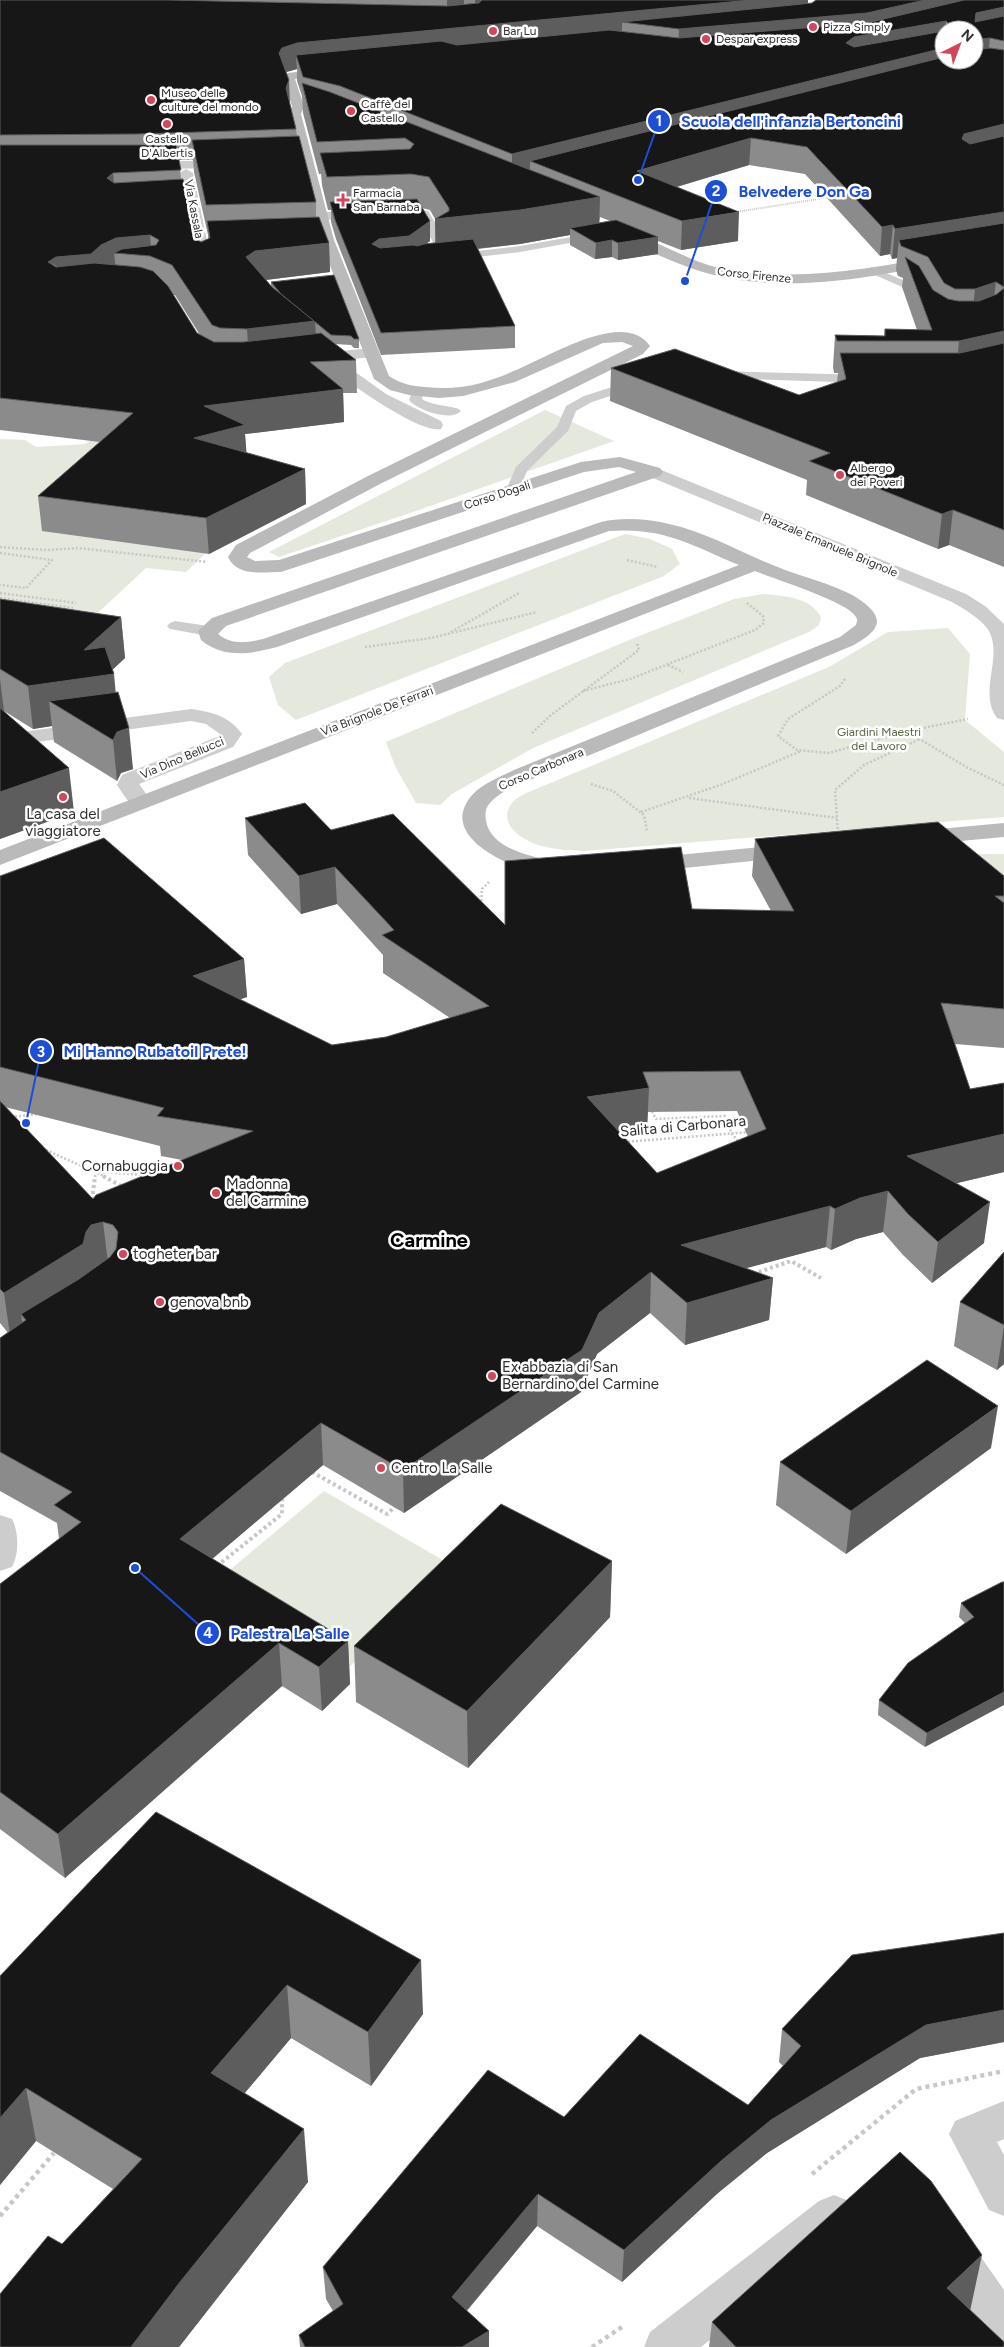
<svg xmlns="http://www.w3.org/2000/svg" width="1004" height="2347" viewBox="0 0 1004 2347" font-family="Figtree,sans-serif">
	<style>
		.green { fill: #e4e8dd }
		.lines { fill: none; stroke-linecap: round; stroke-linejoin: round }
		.path-far4 { stroke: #c7c7c7; stroke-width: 1; stroke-dasharray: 1 1; stroke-linecap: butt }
		.path-far3 { stroke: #c7c7c7; stroke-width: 2; stroke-dasharray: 1 1; stroke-linecap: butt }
		.path-far2 { stroke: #c7c7c7; stroke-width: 2.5; stroke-dasharray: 2 2; stroke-linecap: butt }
		.path-far1 { stroke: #c7c7c7; stroke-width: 4; stroke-dasharray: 3 3; stroke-linecap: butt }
		.path { stroke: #c7c7c7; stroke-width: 4.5; stroke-dasharray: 4 4; stroke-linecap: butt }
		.lane { fill: #cdcdcd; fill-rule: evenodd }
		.street { fill: #cdcdcd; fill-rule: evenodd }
		.secondary { fill: #bababa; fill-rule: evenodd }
		.wall { fill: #8b8b8b; fill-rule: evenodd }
		.shaded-wall { fill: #5d5d5d }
		.building { fill: #171717; stroke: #5d5d5d; fill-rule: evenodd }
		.poi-dot { fill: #d44559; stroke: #fff; stroke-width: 2 }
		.labels { text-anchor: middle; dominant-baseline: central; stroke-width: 5; stroke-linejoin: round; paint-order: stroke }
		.far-poi-label { font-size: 12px; fill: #303030; stroke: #fff; text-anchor: start }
		.far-street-label { font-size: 12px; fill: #303030; stroke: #fff }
		.far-park-label { font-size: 12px; fill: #566842; stroke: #fff }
		.poi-label { font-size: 15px; fill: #303030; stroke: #fff; text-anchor: start }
		.street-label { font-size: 15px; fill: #303030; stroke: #fff }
		.district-label { font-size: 20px; font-weight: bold; fill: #000; stroke: #fff }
		.leader { fill: none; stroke: #1d4ed8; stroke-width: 2 }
		.callout-dot { fill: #1d4ed8; stroke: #fff; stroke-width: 2 }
		.mark-label { font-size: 15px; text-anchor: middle; font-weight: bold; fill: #fff }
		.callout-label { font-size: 16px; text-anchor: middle; font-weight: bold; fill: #1d4ed8; stroke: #fff; stroke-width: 5; stroke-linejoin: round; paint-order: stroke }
	</style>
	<rect width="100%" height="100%" fill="#fff"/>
	<g class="green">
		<path d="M545 410 614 441 419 510 279 557 269 552Z"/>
		<path d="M96 437 207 552 186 572 146 568 88 622 0 611V439L25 440 36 447 85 444Z"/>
		<path d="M625 534 650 539 672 549 680 564 664 576 296 720 278 705 269 677 285 663Z"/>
		<path d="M764 594C784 596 812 597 821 618L819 625 811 631 533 748 452 794 440 805 416 803 395 766 386 742 634 638 734 599Z"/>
		<path d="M948 628 970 654 965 720 1004 752V817L585 851C570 850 556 850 542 846 526 842 498 826 510 806 515 797 527 793 536 789L829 667 888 632Z"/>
		<path d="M944 854H1004V908Z"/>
		<path d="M324 1491 458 1569 347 1669 212 1585Z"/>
	</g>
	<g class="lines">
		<path class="path-far4" d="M817 199 831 197"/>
		<path class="path-far3" d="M736 212 825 198"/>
		<g class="path-far2">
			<path d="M0 547 47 550 78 548 207 562"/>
			<path d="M0 553 52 560 26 588 0 585"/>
			<path d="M627 560 658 567"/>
			<path d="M0 593 76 603"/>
			<path d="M0 598 73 608"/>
			<path d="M451 632 519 593"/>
			<path d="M365 647 431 638 537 612"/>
			<path d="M668 665 683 672"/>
			<path d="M845 679 840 686 788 719 778 736 797 750 829 753 908 731 968 719"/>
			<path d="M583 691 630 679 755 630 764 623 763 616 747 603"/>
			<path d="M908 732 968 768 1004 785"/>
			<path d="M532 733 551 715 639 650 637 644"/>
			<path d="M591 784 613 791 644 815 647 831"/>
			<path d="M689 798 837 818"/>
			<path d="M641 812 723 784 801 751"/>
			<path d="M838 833 835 790 864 765 920 739"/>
			<path d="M481 905 482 889 489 882"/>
			<path d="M650 1108 656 1119 725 1116 732 1134 739 1142"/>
			<path d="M11 1117 37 1114"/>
			<path d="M624 1142 750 1132"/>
			<path d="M46 1150 106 1177"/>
			<path d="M95 1177 96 1172 147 1175"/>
		</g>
		<g class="path-far1">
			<path d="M103 1176 121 1186"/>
			<path d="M92 1200 95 1176"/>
			<path d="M753 1274 791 1261 821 1278"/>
			<path d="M312 1472 387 1514 395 1507"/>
			<path d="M217 1566 282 1514V1497"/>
		</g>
		<g class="path">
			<path d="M812 2174 916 2089 1004 2071"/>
			<path d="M0 2216 54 2153"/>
			<path d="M592 2347 622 2327"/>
		</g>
		<g class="lane">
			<path d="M599 232 604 235 603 237 520 252 451 260 445 257 451 254 520 246Z"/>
			<path d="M872 267 924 289 931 300 925 303 921 302 916 293 868 272 866 270Z"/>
			<path d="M719 371 866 375 872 379 866 383 715 378 713 375Z"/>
			<path d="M637 379 643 383 641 386 592 402 576 411 568 431 527 471 518 493H508L506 490 516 467 557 427 566 406 584 396Z"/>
			<path d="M417 388 423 392 422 399C434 407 456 405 461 411 451 422 417 410 409 400L413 389Z"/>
			<path d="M175 621 208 626 216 631 208 636 170 629 167 626 170 623Z"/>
		</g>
		<g class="street">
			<path d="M230 160 235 161 236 164 235 167 143 170 137 166 143 162Z"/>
			<path d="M186 169 193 173 207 241 233 240 240 244 238 247 201 250 194 246 179 173Z"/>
			<path d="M411 208 428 211 448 243 418 260 413 259 411 256 413 253 433 242 418 217 322 220 315 216 322 212Z"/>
			<path d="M371 348 377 350 379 353 377 356 340 361 386 394 441 421 443 425 441 429C418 434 343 378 322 363L306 362 304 359 306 356 312 354Z"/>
			<path d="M654 467 966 594 985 606 1004 624V720L997 718C978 692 1003 658 989 631 982 619 964 609 952 602L648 476 645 472 648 468Z"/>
			<path d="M191 709C212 712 229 716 242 734L233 747 139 784 152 802 149 807C132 811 126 798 117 785L122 775 217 737 220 734 206 724 191 721 0 747V735Z"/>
			<path d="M0 1515 12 1519C19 1532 19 1554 12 1567L0 1571Z"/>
			<path d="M1004 2101V2139L997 2142 1004 2155V2216L989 2210 949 2134 955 2121Z"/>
			<path d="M834 2195 849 2201 855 2215 849 2229 701 2347H644L650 2332 819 2201Z"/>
			<path d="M954 2234 969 2240 1004 2290V2347L988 2342 939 2268 932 2254 939 2240Z"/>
		</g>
		<g class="secondary">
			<path d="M334 67 338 68 340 70 338 72 295 79 304 106 301 114 334 240 389 376C401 384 412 386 425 387 444 389 463 388 481 383 498 378 515 371 531 363 559 351 626 311 650 346L643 354 380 484 250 553 247 557 255 561 279 560 581 462 620 457 660 468 663 472 660 476 226 626 218 634C231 645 247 643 263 639L601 522C623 517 647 519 669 524 706 532 740 552 775 566 799 576 833 584 854 596 862 601 876 610 877 621 877 632 862 640 854 645L530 780C516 786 500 791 490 803 485 808 485 814 486 821 492 852 538 857 563 863L567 868 563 873C534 880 446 846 465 806 474 786 496 779 514 770L840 637 856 625C857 621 858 620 856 617 849 602 774 579 755 571L0 865V850L739 565C691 545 664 527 609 531L277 647C250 654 224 659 201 640L198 631 212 618 636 472 619 467 584 472 281 572C263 572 237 577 228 557L236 545 368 476 633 346 622 342 603 343 515 382 463 396 439 398 409 395 390 390 374 379 320 240 289 114 292 106 282 77 288 73Z"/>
			<path d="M623 231C656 239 685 260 719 268 813 287 911 260 1004 242V250C911 268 812 297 718 276 683 268 651 251 618 238L616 235Z"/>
			<path d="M1004 823V837L917 845 909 843 906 838 909 833 917 831Z"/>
			<path d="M792 844 800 846 803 851 800 856 646 872 638 870 634 865 638 860 646 858Z"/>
		</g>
	</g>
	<g class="wall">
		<path d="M0 0H808V3L1004 0V567L949 545 938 549 806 495 807 480 610 401 611 368 799 395 837 382 838 373H834L833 367 835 335 884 336 885 329 917 330 902 287 903 278 898 276 896 270 897 258 892 259 890 254 880 256 805 174 749 165 677 187 738 241 681 250 658 241V254L618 260 612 257 595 259 570 245V235L520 244 478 249 515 326V348L381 355 336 239 331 222V210H328L322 185 321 174H319L303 113 302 96 297 81V69L286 72 290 104 296 129 297 136 316 202V217L329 243 330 272 266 280 271 286V282L359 339V348H354L351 345 335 344 356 360 357 393H343L344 422 245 434 246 453 305 469 306 504 209 554 42 531 38 496 100 442 0 430ZM944 30H974L944 60ZM179 160H193L194 172 208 235V239L201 242 194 238 181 179ZM422 208 430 210 435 219V243H427L430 241ZM600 217 610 221 599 223ZM173 295H175L200 335 197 333Z"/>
		<path d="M0 599 121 617 125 658 112 670 115 693 133 769 121 773 117 781 54 742 52 726 33 729 4 711 74 812 0 839Z"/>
		<path d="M245 818 331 830 505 925 692 909 771 911 752 876 755 839 1004 876V1048L955 1044 970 1089 1004 1083V1172L957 1183 984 1243 932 1283 903 1255 883 1232 856 1239 831 1250 826 1247 746 1268 773 1278 769 1320 685 1345 650 1313 597 1354 581 1392 404 1513 323 1465 212 1559 348 1641 350 1684 322 1711 282 1686 65 1878 0 1829V1584L59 1539 57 1523 0 1491V1338L8 1333 0 1323V876L244 959 247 997 240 999 332 1045 386 1037 450 1018 383 973V955L337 904 301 914 248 855ZM5 1107 160 1146 161 1156 182 1160 93 1199ZM737 1111 748 1137 657 1173 619 1132 647 1128 648 1112Z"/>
		<path d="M1004 1252V1364L997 1370 954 1346 960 1302Z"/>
		<path d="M991 1448 846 1554 776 1505 780 1462Z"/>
		<path d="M612 1561 610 1617 468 1768 356 1702 354 1646Z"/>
		<path d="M1004 1582 925 1747 878 1715 879 1700 965 1623 959 1617 961 1603Z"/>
		<path d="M156 1812 423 2014 371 2086 291 2038 245 2093 308 2182 179 2347H0L62 2244 113 2189 36 2141 0 2185V1976Z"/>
		<path d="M1004 1933V2042L920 2058 767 2153 718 2193 622 2282 537 2226 467 2311 489 2347H300L299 2335 333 2311 326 2299 323 2267 564 2117 748 2105 783 2066 779 2062 782 2029Z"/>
		<path d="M970 2310 1004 2347H709L712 2322Z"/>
	</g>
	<g class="shaded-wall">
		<path d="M447 0H464V18L447 20Z"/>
		<path d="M475 0H517L475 11Z"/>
		<path d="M751 0H808L807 16 925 0H1004L946 21 945 30H944V45L678 53 679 29 622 22V36L296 55 297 69 283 73 279 53 282 48 297 43Z"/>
		<path d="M1004 7V26L974 37 976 13Z"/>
		<path d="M990 38 987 63 530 161V177L512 181V154L944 48V60H974V40Z"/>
		<path d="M289 80 290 106 286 88Z"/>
		<path d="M1004 124V146L962 161V139L964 134Z"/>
		<path d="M751 138 749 165 636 199 637 171Z"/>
		<path d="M113 173 116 201 107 178Z"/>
		<path d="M600 197 599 230 570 228V235L520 244 436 253 435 219Z"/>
		<path d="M739 212 738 241 681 250 682 221Z"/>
		<path d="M1004 212V241L899 240 897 258 892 259 895 229Z"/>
		<path d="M430 221V241L409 256 372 265V244L379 239Z"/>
		<path d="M893 225 890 254 880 256 882 227Z"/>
		<path d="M150 235 152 257 150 256 114 253 116 270 94 284 48 262 56 257 101 245 116 238Z"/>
		<path d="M658 237V254L618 260V243Z"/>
		<path d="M612 240V257L595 259 596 243Z"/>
		<path d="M329 243 330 272 257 281 246 257 255 251Z"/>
		<path d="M996 282 992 312 972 320 975 289Z"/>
		<path d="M315 321 317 353 249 360 247 329Z"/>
		<path d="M1004 331V359L956 373 959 341Z"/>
		<path d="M343 389 344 422 245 434 247 458 194 438 204 406Z"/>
		<path d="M305 469 306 504 209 554 206 518Z"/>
		<path d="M953 510 949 545 938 549 942 514Z"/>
		<path d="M121 617 125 658 107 675 114 674 118 717 49 701 52 726 33 729 28 686 84 650Z"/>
		<path d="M0 679 4 711 0 716Z"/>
		<path d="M129 728 133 769 121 773 117 781 113 740 117 732Z"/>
		<path d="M69 768 74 812 0 839V792Z"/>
		<path d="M335 867 337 904 301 914 299 876Z"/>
		<path d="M244 959 247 997 196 1015 193 976Z"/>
		<path d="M649 1088 647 1128 586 1137 587 1097Z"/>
		<path d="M1004 1134V1172L902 1196 907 1156Z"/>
		<path d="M888 1191 883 1232 856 1239 831 1250 835 1209 860 1198Z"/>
		<path d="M990 1202 984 1243 932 1283 938 1242Z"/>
		<path d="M830 1206 826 1247 679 1286 681 1245Z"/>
		<path d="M103 1222 108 1263 96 1266 91 1274 26 1320 21 1314 23 1327 10 1335 4 1293 86 1232 91 1225Z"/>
		<path d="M651 1272 650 1313 597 1354 581 1392 404 1513 403 1470 599 1313Z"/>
		<path d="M773 1278 769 1320 685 1345 687 1303Z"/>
		<path d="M1004 1326V1364L997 1370Z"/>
		<path d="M998 1406 991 1448 846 1554 851 1511Z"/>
		<path d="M321 1423 323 1465 185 1582 180 1539Z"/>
		<path d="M612 1561 610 1617 468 1768 467 1711Z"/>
		<path d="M348 1641 350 1684 322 1711 319 1667Z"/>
		<path d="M279 1643 282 1686 65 1878 58 1834Z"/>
		<path d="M1004 1692V1705L925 1747 927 1733Z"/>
		<path d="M421 1960 423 2014 371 2086 368 2032Z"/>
		<path d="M287 1985 291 2038 217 2126 211 2073Z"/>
		<path d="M1004 2010V2042L920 2058 767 2153 718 2193 622 2282 624 2250 721 2161 771 2120 926 2025Z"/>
		<path d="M26 2088 36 2141 0 2185V2118Z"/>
		<path d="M304 2129 308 2182 179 2347H131L180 2282Z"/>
		<path d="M538 2194 537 2226 452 2328V2297Z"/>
		<path d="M982 2255 969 2316 947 2288Z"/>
		<path d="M489 2331V2347H462Z"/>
	</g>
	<g class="building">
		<path d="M0 0H169L447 6 479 3 482 0H751L297 43 282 48 279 53 289 80 286 88 296 129 137 134 0 135Z"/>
		<path d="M816 0H925L867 13 679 29 622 22 812 3Z"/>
		<path d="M964 0H1004V7L976 13 975 22 1004 16V41L990 38 974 40V30H947L948 23 946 21 854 37 846 43 854 47 944 31V48L512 154 340 86 303 77 296 55 441 41 457 45 609 30 679 38 867 23Z"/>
		<path d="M990 48 1004 50V124L964 134 962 139 970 144 1004 136V212L895 229 893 225 882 227 807 147 751 138 637 171 739 212 682 221 530 161 944 57V60H974V50Z"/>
		<path d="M302 83 330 92 600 197 520 210 435 219 449 211V208L429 177 411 174 327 177 320 153 410 149 414 144 405 138 317 142Z"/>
		<path d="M299 136 316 202 206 205 192 140Z"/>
		<path d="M0 145H176L181 170 113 173 107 178 114 183 183 179 194 238 201 242 210 238 207 221 319 217 329 243 255 251 246 257 272 287 315 321 247 329 220 328 212 325 172 265 150 256 114 253 122 249 156 245 159 240 150 235 116 238 101 245 91 254 56 257 48 262 56 267 94 263 140 267 153 271 168 286 197 333 214 342H243L321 333 356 360 310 362 343 389 204 406 245 425 194 438 305 469 206 518 38 496 133 413 0 398Z"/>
		<path d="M417 199 430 221 409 236 379 239 372 244 380 248 413 245 417 246 424 244 473 239 515 326 381 333 335 220 330 202Z"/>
		<path d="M616 220 658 237 618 243 612 240 596 243 570 228Z"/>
		<path d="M1004 223V287L996 282 975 289H955L944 283 928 257 901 246 899 240Z"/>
		<path d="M905 257 919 266 933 290 948 299 958 301H979L997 294 1004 288V331L959 341H837L835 335 885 336V329L932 330Z"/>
		<path d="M334 275 359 339H354L351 336 331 335 281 294 271 282Z"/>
		<path d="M1004 343V530L953 510 942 514 809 461 830 453 611 368 675 349 799 395 846 379 840 353H960Z"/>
		<path d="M0 599 121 617 84 650 105 647 114 674 28 686 0 669Z"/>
		<path d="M118 692 129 728 117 732 113 740 49 701Z"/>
		<path d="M0 708 69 768 0 792Z"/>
		<path d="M305 803 331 830 393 814 505 925V861L681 847 692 909 794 911 755 839 938 822 1004 876V896H995L1004 903V1009L941 1003 970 1089 1004 1083V1134L907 1156 990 1202 938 1242 908 1214 888 1191 860 1198 835 1209 830 1206 681 1245 773 1278 687 1303 651 1272 599 1313 582 1350 403 1470 321 1423 180 1539 348 1641 319 1667 279 1643 58 1834 0 1792V1584L81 1522 54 1505 72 1492 0 1452V1338L26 1320 21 1314 79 1279 110 1257 116 1249 118 1232 113 1225 103 1222 91 1225 86 1232 83 1244 4 1293 0 1289V1101L93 1199 96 1195 253 1131 157 1116 164 1108 0 1067V876L104 838 244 959 193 976 332 1045 386 1037 489 1006 382 935 394 930 335 867 299 876 245 818ZM740 1071 766 1129 657 1173 587 1097 649 1088 643 1072Z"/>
		<path d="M1004 1252V1325L960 1302Z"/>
		<path d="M927 1360 998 1406 851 1511 780 1462Z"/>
		<path d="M501 1504 612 1561 467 1711 354 1646Z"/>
		<path d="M1002 1582H1004V1692L927 1733 879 1700 908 1663 974 1617 961 1603Z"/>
		<path d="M156 1812 421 1960 368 2032 287 1985 211 2073 304 2129 180 2282 131 2347H0V2294L48 2236 62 2244 142 2159 26 2088 0 2118V1976Z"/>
		<path d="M1004 1933V2010L926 2025 771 2120 721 2161 624 2250 538 2194 452 2297 489 2331 462 2347H305L299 2335 343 2304 323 2267 488 2070 564 2117 640 2034 748 2105 801 2046 782 2029 852 1955Z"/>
		<path d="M900 2152 931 2181 982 2255 947 2288 1004 2342V2347H736L712 2322Z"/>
	</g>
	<g class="poi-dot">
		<circle cx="813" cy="27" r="5"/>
		<circle cx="493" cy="31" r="5"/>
		<circle cx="706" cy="39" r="5"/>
		<circle cx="151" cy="100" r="5"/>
		<circle cx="351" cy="111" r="5"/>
		<circle cx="167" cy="124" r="5"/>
		<path d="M340.5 192.5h5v5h5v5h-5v5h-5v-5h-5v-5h5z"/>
		<circle cx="840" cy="475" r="5"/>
		<circle cx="63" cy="797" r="5"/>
		<circle cx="178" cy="1166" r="5"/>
		<circle cx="216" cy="1193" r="5"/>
		<circle cx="123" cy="1254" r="5"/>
		<circle cx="160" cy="1302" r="5"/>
		<circle cx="492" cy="1376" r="5"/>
		<circle cx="381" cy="1468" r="5"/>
	</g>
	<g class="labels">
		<g class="far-poi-label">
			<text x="823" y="27">Pizza Simply</text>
			<text x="503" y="31">Bar Lu</text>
			<text x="716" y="39">Despar express</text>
			<text x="161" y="93">Museo delle<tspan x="161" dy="14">culture del mondo</tspan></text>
			<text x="361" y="104">Caffè del<tspan x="361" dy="14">Castello</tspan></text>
			<text x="167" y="139" text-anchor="middle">Castello<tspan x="167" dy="14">D'Albertis</tspan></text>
			<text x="353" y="193">Farmacia<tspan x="353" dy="14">San Barnaba</tspan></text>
			<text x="850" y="468">Albergo<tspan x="850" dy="14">dei Poveri</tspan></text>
		</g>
		<g class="far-street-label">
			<text transform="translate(194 209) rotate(79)">Via Kassala</text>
			<text transform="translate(754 275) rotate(6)">Corso Firenze</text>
			<text transform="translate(497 495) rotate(-18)">Corso Dogali</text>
			<text transform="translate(830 545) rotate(23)">Piazzale Emanuele Brignole</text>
			<text transform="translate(377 711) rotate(-21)">Via Brignole De Ferrari</text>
			<text transform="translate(182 758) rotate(-23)">Via Dino Bellucci</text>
			<text transform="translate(541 769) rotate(-23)">Corso Carbonara</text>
		</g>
		<g class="far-park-label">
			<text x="879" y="732">Giardini Maestri<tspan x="879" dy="14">del Lavoro</tspan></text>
		</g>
		<g class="poi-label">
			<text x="63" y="814" text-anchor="middle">La casa del<tspan x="63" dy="17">viaggiatore</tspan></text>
			<text x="168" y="1166" text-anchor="end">Cornabuggia</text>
			<text x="226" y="1184">Madonna<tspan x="226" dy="17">del Carmine</tspan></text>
			<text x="133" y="1254">togheter bar</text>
			<text x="170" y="1302">genova bnb</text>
			<text x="502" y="1367">Ex abbazia di San<tspan x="502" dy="17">Bernardino del Carmine</tspan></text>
			<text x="391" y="1468">Centro La Salle</text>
		</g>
		<g class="street-label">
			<text transform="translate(683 1126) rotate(-5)">Salita di Carbonara</text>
		</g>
		<g class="district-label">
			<text x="429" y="1240">Carmine</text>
		</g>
	</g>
	<path class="leader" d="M638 180L659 121M685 281L716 191M26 1123L41 1051M135 1568L208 1633"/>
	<g class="callout-dot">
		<circle cx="638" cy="180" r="5"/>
		<circle cx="685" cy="281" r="5"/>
		<circle cx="26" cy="1123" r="5"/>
		<circle cx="135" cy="1568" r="5"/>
		<circle cx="659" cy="121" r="12"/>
		<circle cx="716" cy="191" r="12"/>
		<circle cx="41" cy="1051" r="12"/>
		<circle cx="208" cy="1633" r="12"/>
	</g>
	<g class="mark-label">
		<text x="659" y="126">1</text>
		<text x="716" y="196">2</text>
		<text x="41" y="1057">3</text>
		<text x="208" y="1638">4</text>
	</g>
	<g class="callout-label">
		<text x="791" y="127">Scuola dell'infanzia Bertoncini</text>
		<text x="804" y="197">Belvedere Don Ga</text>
		<text x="155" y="1057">Mi Hanno Rubatoil Prete!</text>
		<text x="290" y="1639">Palestra La Salle</text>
	</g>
	<g transform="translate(959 45) rotate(42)"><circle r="24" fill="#ffffff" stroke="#acacac"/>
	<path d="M0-4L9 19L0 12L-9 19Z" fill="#d44559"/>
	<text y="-8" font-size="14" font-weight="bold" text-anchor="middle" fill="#303030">N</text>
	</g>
</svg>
